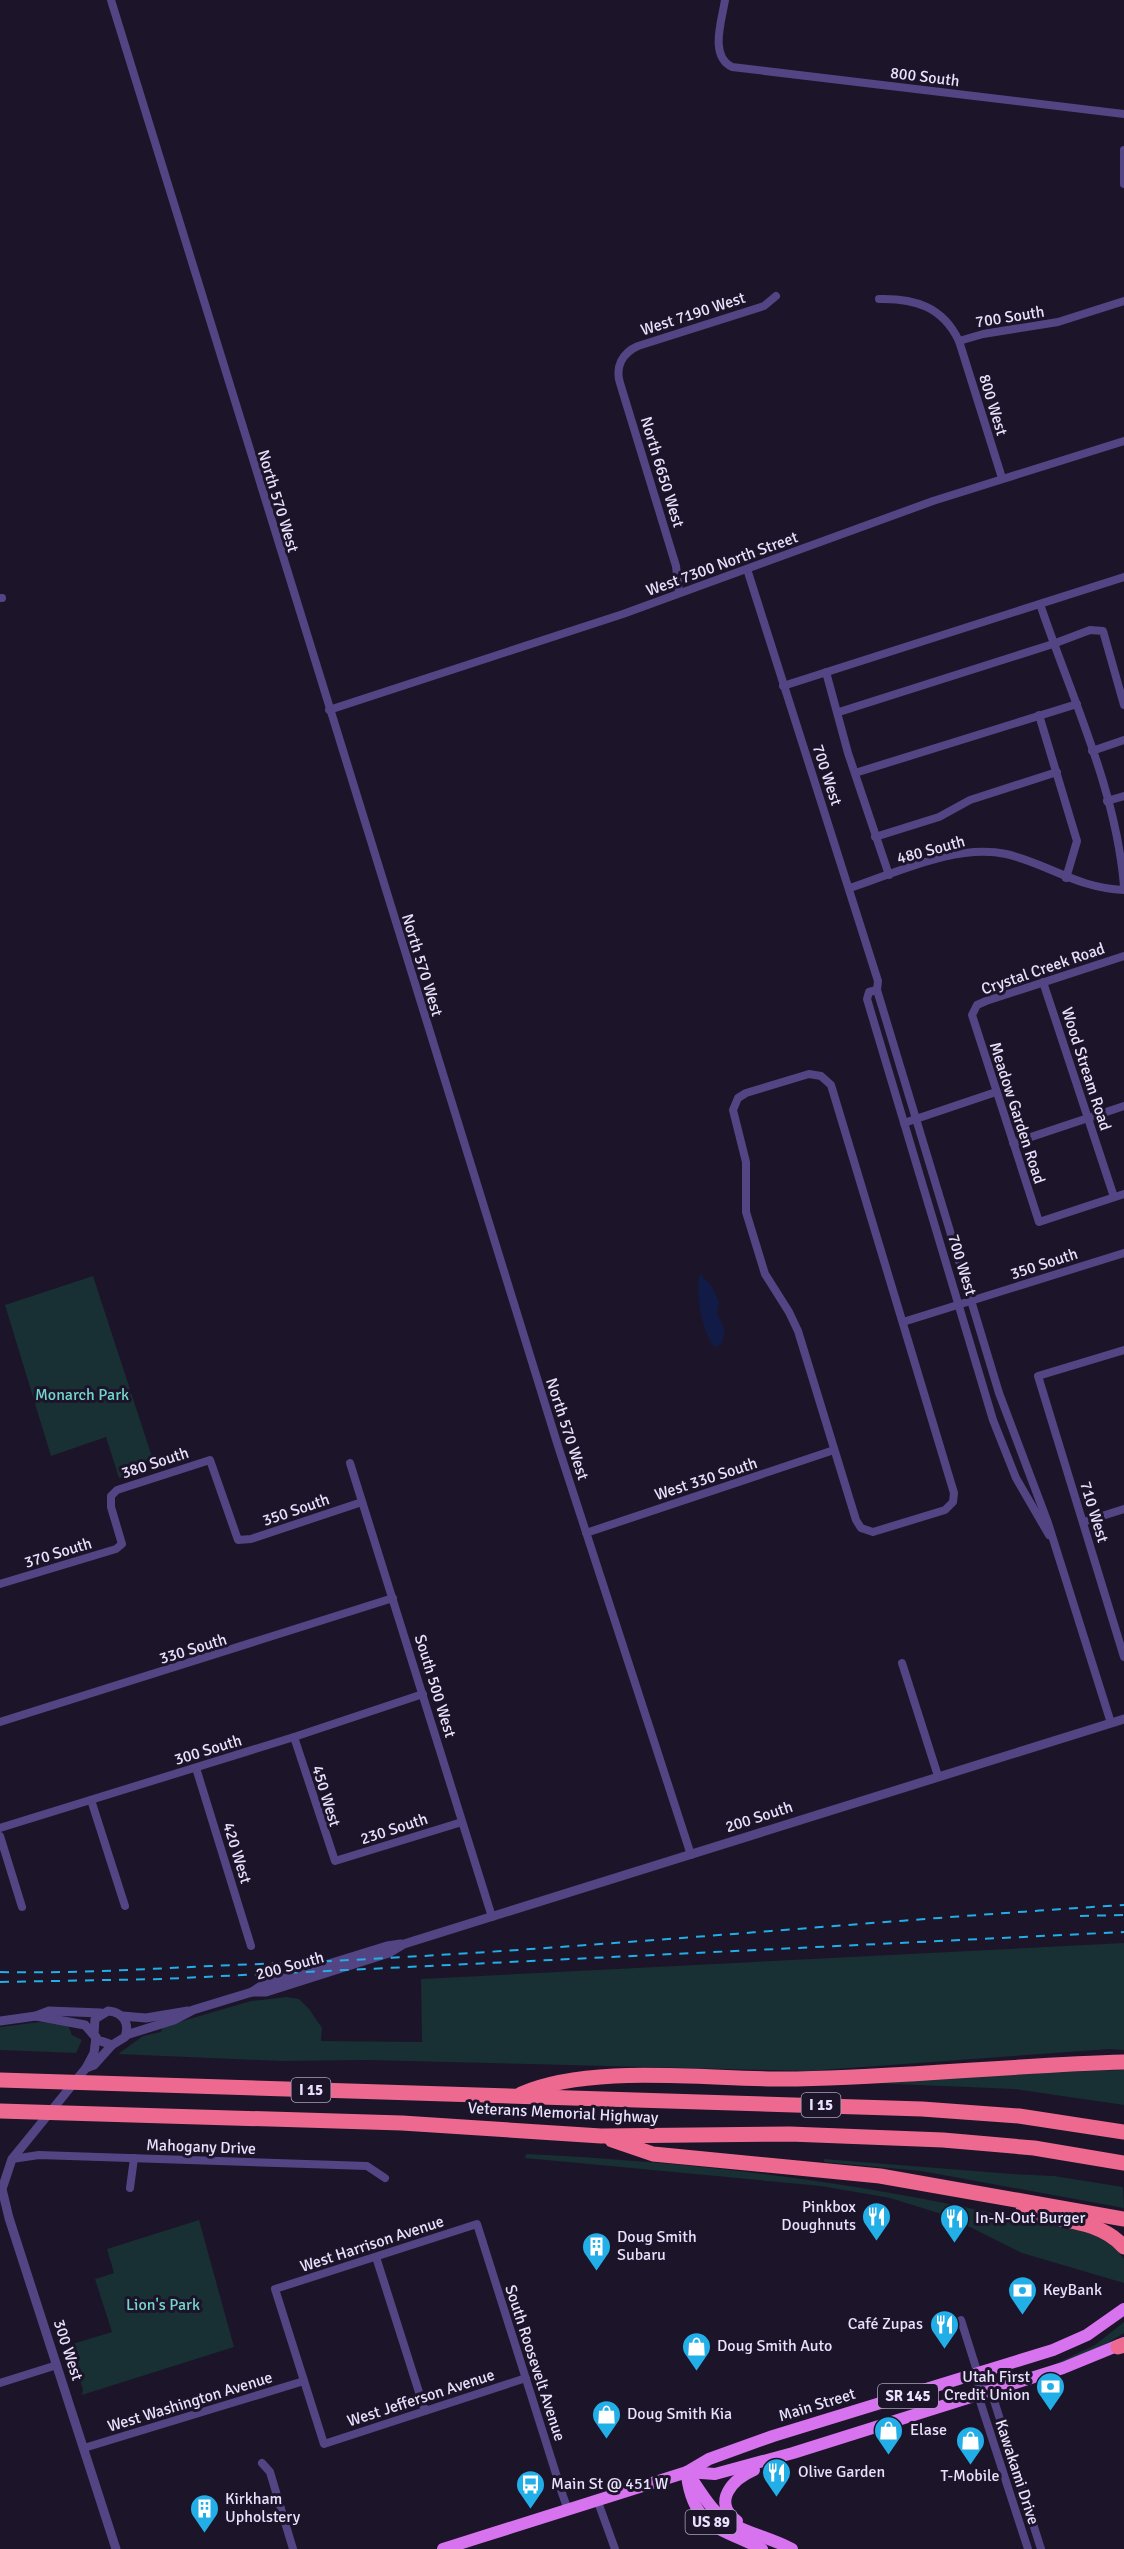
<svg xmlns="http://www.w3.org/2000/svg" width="1124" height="2549" viewBox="0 0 1124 2549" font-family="Signika,sans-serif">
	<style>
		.green { fill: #182f33 }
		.water { fill: #121b45 }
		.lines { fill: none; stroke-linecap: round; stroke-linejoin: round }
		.minor { stroke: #534583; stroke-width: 8 }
		.tertiary { stroke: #534583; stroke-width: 9 }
		.primary { stroke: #d873ef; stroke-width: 12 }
		.motorway { stroke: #ee6990; stroke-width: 15 }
		.rail { stroke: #22aee6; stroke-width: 2; stroke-dasharray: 9 8; stroke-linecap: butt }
		.labels { text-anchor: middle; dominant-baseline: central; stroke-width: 6; stroke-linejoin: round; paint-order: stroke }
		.shield { fill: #1c1429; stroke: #aba3bd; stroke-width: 1.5 }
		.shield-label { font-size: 15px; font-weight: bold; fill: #e8e0fc }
		.street-label { font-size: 16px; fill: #e8e0fc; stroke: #1c1429 }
		.park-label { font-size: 16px; fill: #73d5cf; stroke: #1c1429 }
		.poi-label { font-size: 16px; fill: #e8e0fc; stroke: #1c1429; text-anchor: start }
	</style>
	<rect width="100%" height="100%" fill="#1c1429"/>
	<g class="green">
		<path d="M93 1276 155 1466 119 1478 106 1437 51 1456 5 1305Z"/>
		<path d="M1124 1943V2050L1110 2049 808 2071 366 2060 282 2061 118 2054 143 2036 161 2032 162 2027 251 2001 287 1997 299 1999 309 2009 322 2028 321 2041 422 2042 421 1979Z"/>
		<path d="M40 2022 68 2025 72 2035 82 2040 76 2053 0 2050V2027Z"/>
		<path d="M1124 2070V2105L1014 2089 872 2083 1013 2073Z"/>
		<path d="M526 2154C695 2162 865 2182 1030 2222 1062 2229 1099 2227 1121 2255L1124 2259V2283L1022 2253 948 2216 890 2198 821 2186 525 2158Z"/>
		<path d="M824 2159 1012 2174 1054 2176 1123 2187 1124 2208 921 2171 824 2162Z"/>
		<path d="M199 2220 234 2347 82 2395 83 2390 69 2345 112 2332 95 2279 114 2273 107 2249Z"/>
		<path d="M1124 2322V2333L1096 2350 1055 2364 1095 2345Z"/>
	</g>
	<path class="water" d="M700 1274 712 1286 719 1303 717 1313 725 1331 721 1345 715 1347C703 1336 694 1289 700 1274Z"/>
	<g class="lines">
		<g class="minor">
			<path d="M111 0 558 1446 691 1855"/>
			<path d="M725 0C722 20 709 56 732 67L1124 114"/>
			<path d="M1124 150V184"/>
			<path d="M879 299C915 298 943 307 959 341L1002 478"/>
			<path d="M959 341 983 334 1058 322 1124 301"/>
			<path d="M747 569 878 981 877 990 999 1393 1048 1523 1111 1723"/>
			<path d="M679 592 676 566 620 383C615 367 622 353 638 346L764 306 776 296"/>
			<path d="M0 598H2"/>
			<path d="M1040 604C1071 696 1116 789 1124 886"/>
			<path d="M826 672 848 753 889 875"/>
			<path d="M783 686 1124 577"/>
			<path d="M329 710 623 614 933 501 1124 441"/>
			<path d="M839 712 1053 644 1090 630 1103 631 1124 705"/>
			<path d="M1039 715 1077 841 1066 878"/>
			<path d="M1092 751 1124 740"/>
			<path d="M855 773 1077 704"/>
			<path d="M1107 801 1124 796"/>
			<path d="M875 837 939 817 970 800 1057 772"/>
			<path d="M850 888C896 873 957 843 1006 854 1049 864 1076 888 1124 890"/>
			<path d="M1124 956 986 1001 977 1005 972 1015 1039 1222 1124 1194"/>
			<path d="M1043 982 1114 1197"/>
			<path d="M877 990 869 992 867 999 993 1420 1016 1478 1049 1535"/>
			<path d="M809 1074 821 1076 831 1085 954 1493 953 1502 945 1510 873 1532 861 1528 856 1520 798 1331 789 1312 765 1274 746 1212V1162L733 1110 738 1098 746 1093Z"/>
			<path d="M904 1123 996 1092"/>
			<path d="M1013 1143 1124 1106"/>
			<path d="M903 1322 1124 1253"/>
			<path d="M1124 1350 1038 1376 1124 1657"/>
			<path d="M350 1463 492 1917"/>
			<path d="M1083 1522 1124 1509"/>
			<path d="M586 1533 834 1450"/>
			<path d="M0 1584 116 1549 122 1544 111 1507V1496L117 1490 210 1460 238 1540 251 1539 362 1502"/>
			<path d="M902 1663 938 1776"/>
			<path d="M0 1722 393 1598"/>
			<path d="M294 1737 335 1861 462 1822"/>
			<path d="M196 1768 251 1946"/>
			<path d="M91 1800 125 1906"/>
			<path d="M0 1828 294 1737 423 1694"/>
			<path d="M0 1836 22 1907"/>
			<path d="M12 2159 39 2155 367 2166 385 2178"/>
			<path d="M130 2188 134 2158"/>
			<path d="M376 2257 425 2411"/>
			<path d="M961 2320 978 2374V2395L1028 2549"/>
			<path d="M978 2374 991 2391 1041 2549"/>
			<path d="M526 2378 324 2444 275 2289 477 2224 563 2496 568 2510"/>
			<path d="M0 2383 57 2365"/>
			<path d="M84 2448 304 2381"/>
			<path d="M262 2463 270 2472 293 2549"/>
			<path d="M598 2502 615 2549"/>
		</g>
		<g class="tertiary">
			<path d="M252 1992H266L389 1953 404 1944 1124 1719"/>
			<path d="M36 2016 85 2025 98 2040 112 2045 125 2037C130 2023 123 2012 108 2011L95 2019 94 2034"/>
			<path d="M122 2016 146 2018 188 2011"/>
			<path d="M0 2021 36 2016 49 2011 101 2013"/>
			<path d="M126 2035 174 2020 193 2010 252 1992 264 1984 387 1946 401 1944"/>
			<path d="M96 2037 94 2053 86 2068 12 2159 2 2189 9 2218 116 2549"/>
			<path d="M86 2068 94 2065 112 2045"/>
		</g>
		<g class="primary">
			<path d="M687 2472 715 2474 793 2453 1063 2368 1124 2343"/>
			<path d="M687 2472C700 2490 711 2513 732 2524 751 2534 773 2539 792 2549"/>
			<path d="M687 2476C694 2529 722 2528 762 2549"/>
			<path d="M737 2521C711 2502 733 2479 754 2470"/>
			<path d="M443 2549 687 2472 709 2459 773 2436 1053 2350 1087 2335 1124 2309"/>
		</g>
		<g class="motorway">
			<path d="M0 2080 922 2109 1019 2116 1124 2132"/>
			<path d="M521 2094C594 2062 716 2081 797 2079 906 2077 1015 2065 1124 2062"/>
			<path d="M0 2111 402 2123 601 2136 790 2134 943 2140 1034 2148 1124 2163"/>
			<path d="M612 2140 653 2154 880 2176 1124 2219"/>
			<path d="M1023 2211C1058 2221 1099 2219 1124 2247"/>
			<path d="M1118 2347 1124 2345"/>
		</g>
		<g class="rail">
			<path d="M1080 1916 1124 1915"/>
			<path d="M0 1972C87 1974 173 1967 260 1964 549 1953 836 1923 1124 1905"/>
			<path d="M0 1982 162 1979 1124 1932"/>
		</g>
	</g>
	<defs>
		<symbol id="restaurant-pin" viewBox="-11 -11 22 30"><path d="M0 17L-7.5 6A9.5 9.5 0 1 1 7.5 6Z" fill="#22aee6" stroke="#1c1429"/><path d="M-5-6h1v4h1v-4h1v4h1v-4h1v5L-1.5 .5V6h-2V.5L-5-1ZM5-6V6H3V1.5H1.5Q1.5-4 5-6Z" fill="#fff"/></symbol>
		<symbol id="building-pin" viewBox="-11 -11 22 30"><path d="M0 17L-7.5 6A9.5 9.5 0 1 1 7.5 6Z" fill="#22aee6" stroke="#1c1429"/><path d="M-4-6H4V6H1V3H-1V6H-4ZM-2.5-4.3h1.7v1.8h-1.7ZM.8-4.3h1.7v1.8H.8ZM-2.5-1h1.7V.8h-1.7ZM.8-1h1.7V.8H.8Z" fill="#fff"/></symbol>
		<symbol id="bank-pin" viewBox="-11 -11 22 30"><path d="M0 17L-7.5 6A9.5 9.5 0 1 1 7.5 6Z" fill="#22aee6" stroke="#1c1429"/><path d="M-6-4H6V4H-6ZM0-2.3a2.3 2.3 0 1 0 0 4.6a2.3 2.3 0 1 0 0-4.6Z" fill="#fff"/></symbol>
		<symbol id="shop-pin" viewBox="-11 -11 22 30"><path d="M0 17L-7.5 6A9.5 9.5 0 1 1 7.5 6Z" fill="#22aee6" stroke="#1c1429"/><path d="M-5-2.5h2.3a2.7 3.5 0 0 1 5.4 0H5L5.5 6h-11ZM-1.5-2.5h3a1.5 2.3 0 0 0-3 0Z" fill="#fff"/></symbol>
		<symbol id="bus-pin" viewBox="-11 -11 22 30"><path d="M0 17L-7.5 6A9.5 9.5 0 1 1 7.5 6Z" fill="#22aee6" stroke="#1c1429"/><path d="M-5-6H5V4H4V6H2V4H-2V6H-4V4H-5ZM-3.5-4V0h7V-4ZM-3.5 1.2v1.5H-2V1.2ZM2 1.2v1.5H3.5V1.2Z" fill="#fff"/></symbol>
	</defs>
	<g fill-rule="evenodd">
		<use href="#restaurant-pin" x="860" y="2200" width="33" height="45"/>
		<use href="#restaurant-pin" x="938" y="2202" width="33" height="45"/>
		<use href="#building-pin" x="580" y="2230" width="33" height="45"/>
		<use href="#bank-pin" x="1006" y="2274" width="33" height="45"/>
		<use href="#restaurant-pin" x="928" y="2308" width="33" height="45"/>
		<use href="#shop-pin" x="680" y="2330" width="33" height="45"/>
		<use href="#bank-pin" x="1034" y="2370" width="33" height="45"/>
		<use href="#shop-pin" x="590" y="2398" width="33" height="45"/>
		<use href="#shop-pin" x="872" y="2414" width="33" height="45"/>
		<use href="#shop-pin" x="954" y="2424" width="33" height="45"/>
		<use href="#restaurant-pin" x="760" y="2456" width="33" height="45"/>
		<use href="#bus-pin" x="514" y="2468" width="33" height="45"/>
		<use href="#building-pin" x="188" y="2492" width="33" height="45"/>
	</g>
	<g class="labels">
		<g class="shield">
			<rect x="291.5" y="2078" width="39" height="24" rx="4.5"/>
			<rect x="801.5" y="2093" width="39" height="24" rx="4.5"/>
			<rect x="878" y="2384" width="60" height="24" rx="4.5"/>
			<rect x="685.5" y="2510" width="51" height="24" rx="4.5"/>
		</g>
		<g class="shield-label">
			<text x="311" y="2090">I 15</text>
			<text x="821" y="2105">I 15</text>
			<text x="908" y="2396">SR 145</text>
			<text x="711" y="2522">US 89</text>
		</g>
		<g class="street-label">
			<text transform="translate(925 77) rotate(7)">800 South</text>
			<text transform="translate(693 314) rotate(-18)">West 7190 West</text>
			<text transform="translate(1010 317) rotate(-9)">700 South</text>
			<text transform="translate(993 405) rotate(73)">800 West</text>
			<text transform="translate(662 472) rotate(73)">North 6650 West</text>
			<text transform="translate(278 501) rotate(73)">North 570 West</text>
			<text transform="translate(722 564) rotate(-20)">West 7300 North Street</text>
			<text transform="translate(827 775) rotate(72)">700 West</text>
			<text transform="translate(931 850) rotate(-15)">480 South</text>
			<text transform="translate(422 965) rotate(73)">North 570 West</text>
			<text transform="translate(1043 969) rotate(-19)">Crystal Creek Road</text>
			<text transform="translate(1086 1069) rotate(72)">Wood Stream Road</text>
			<text transform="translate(1017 1113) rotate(72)">Meadow Garden Road</text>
			<text transform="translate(1044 1264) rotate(-18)">350 South</text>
			<text transform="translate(962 1265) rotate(73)">700 West</text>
			<text transform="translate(567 1429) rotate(72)">North 570 West</text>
			<text transform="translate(155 1463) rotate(-18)">380 South</text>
			<text transform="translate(706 1479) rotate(-18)">West 330 South</text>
			<text transform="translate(296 1510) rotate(-19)">350 South</text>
			<text transform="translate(1094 1512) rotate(73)">710 West</text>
			<text transform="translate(58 1553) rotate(-17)">370 South</text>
			<text transform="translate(193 1649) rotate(-17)">330 South</text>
			<text transform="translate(435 1686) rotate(73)">South 500 West</text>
			<text transform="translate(208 1750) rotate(-17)">300 South</text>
			<text transform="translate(326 1796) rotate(73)">450 West</text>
			<text transform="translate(759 1817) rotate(-18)">200 South</text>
			<text transform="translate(394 1829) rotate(-18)">230 South</text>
			<text transform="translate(237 1853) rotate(73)">420 West</text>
			<text transform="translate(290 1966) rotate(-15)">200 South</text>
			<text transform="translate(563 2113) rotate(3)">Veterans Memorial Highway</text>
			<text transform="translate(201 2147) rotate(2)">Mahogany Drive</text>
			<text transform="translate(372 2244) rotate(-18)">West Harrison Avenue</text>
			<text transform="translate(68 2350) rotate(72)">300 West</text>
			<text transform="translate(535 2363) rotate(72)">South Roosevelt Avenue</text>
			<text transform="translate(421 2398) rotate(-18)">West Jefferson Avenue</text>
			<text transform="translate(190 2402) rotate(-17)">West Washington Avenue</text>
			<text transform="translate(817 2405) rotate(-17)">Main Street</text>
			<text transform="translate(1017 2472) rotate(72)">Kawakami Drive</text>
		</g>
		<g class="park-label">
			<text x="82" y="1395">Monarch Park</text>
			<text x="163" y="2305">Lion's Park</text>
		</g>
		<g class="poi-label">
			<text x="856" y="2207" text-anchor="end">Pinkbox<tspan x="856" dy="18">Doughnuts</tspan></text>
			<text x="975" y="2218">In-N-Out Burger</text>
			<text x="617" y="2237">Doug Smith<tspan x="617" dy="18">Subaru</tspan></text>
			<text x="1043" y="2290">KeyBank</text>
			<text x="923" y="2324" text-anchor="end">Café Zupas</text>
			<text x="717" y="2346">Doug Smith Auto</text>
			<text x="1030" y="2377" text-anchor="end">Utah First<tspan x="1030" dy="18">Credit Union</tspan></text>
			<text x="627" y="2414">Doug Smith Kia</text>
			<text x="910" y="2430">Elase</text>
			<text x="798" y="2472">Olive Garden</text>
			<text x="970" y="2476" text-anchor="middle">T-Mobile</text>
			<text x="551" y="2484">Main St @ 451 W</text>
			<text x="225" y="2499">Kirkham<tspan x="225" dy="18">Upholstery</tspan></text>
		</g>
	</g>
</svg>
